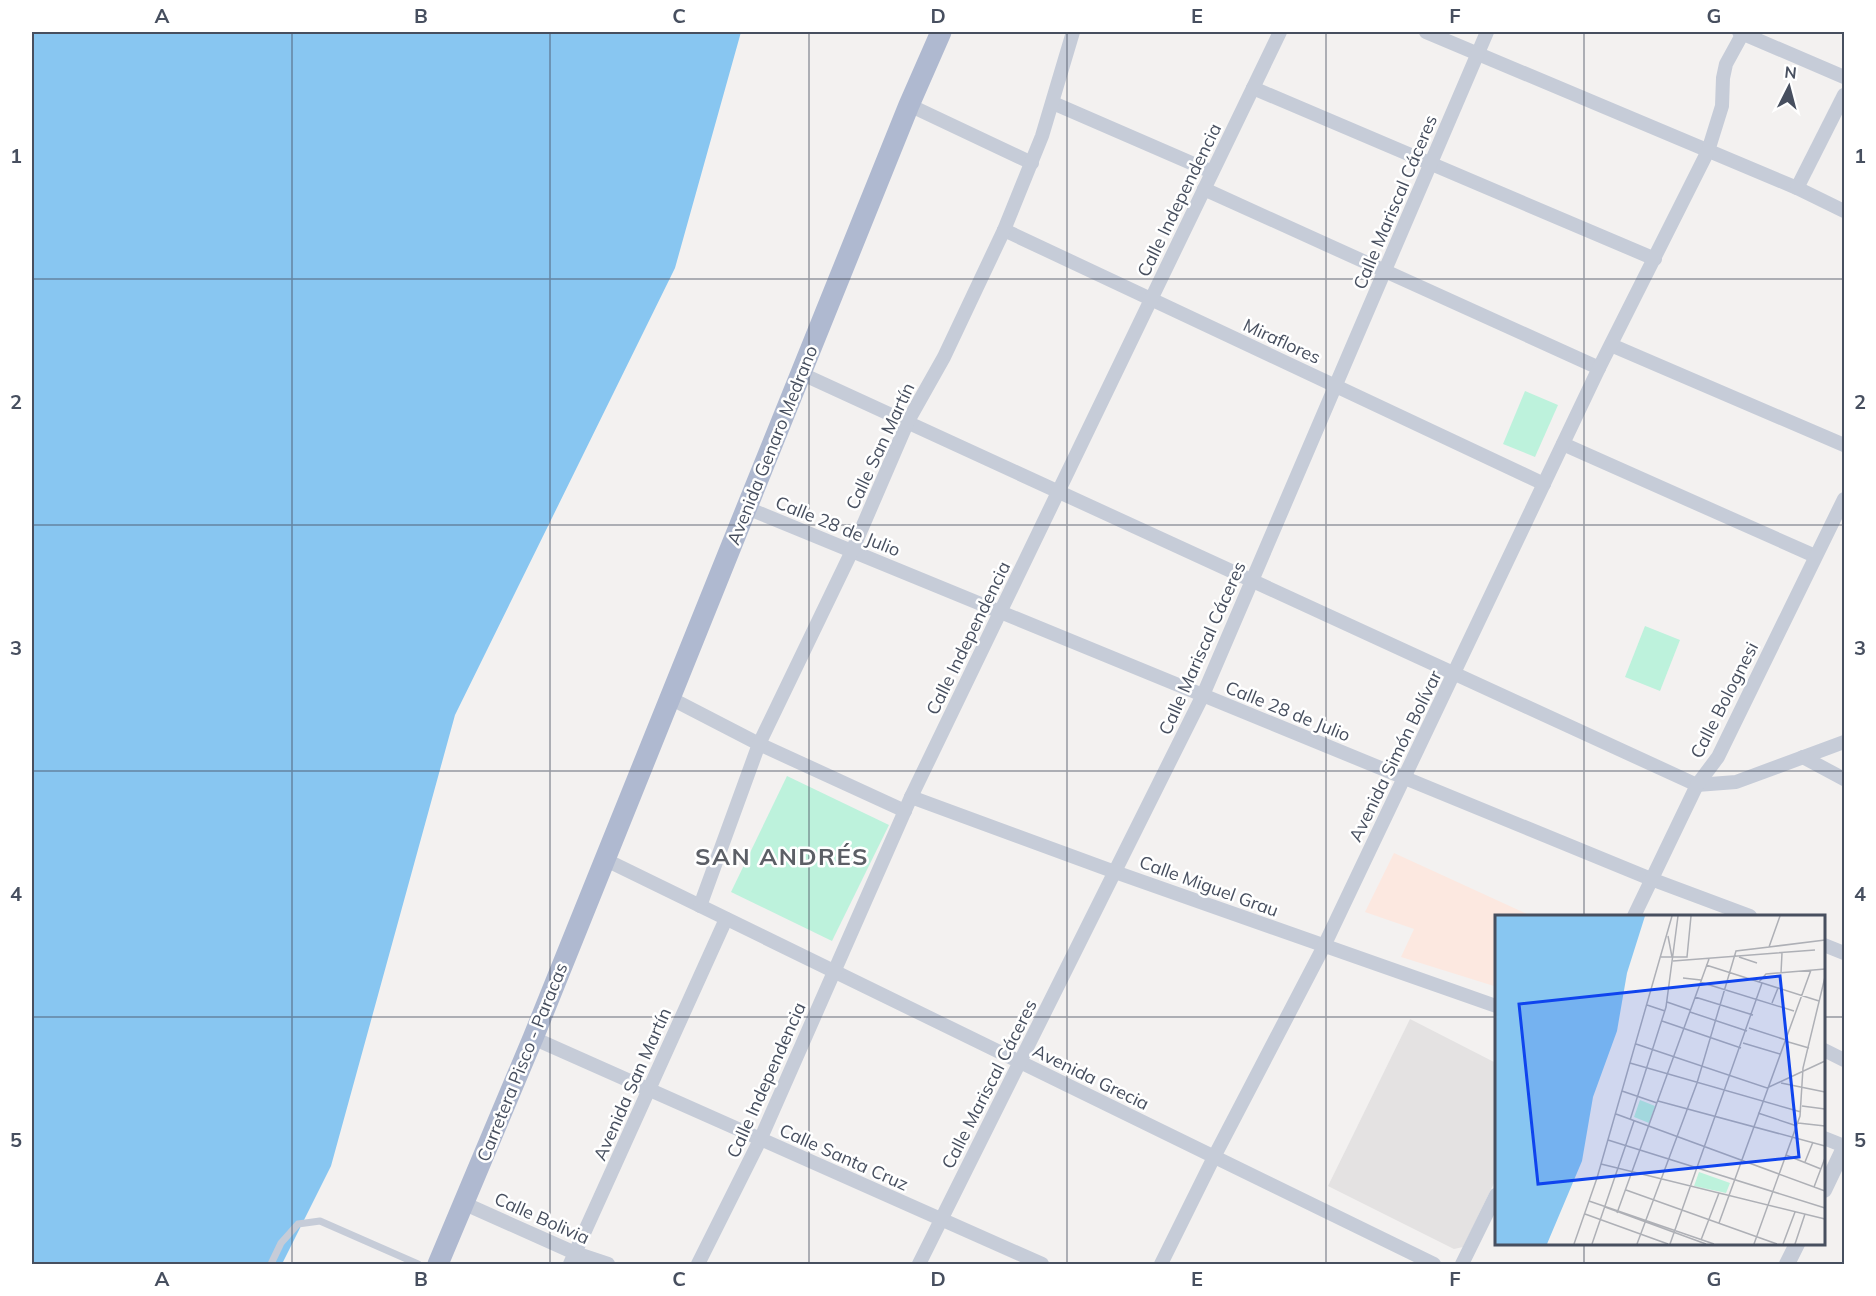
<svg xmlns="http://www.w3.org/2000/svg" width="1876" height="1296" viewBox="0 0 1876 1296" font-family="Mulish,sans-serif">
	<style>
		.education { fill: #e4e2e2 }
		.medical { fill: #fce8e0 }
		.green { fill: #bdf2dc }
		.water { fill: #88c6f1 }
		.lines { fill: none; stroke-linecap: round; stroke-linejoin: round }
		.service { stroke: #c6ccd8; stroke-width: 7 }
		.minor { stroke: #c6ccd8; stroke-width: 14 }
		.tertiary { stroke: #c6ccd8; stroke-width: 16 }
		.primary { stroke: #afb9d0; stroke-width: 21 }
		.grid { fill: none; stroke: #474f5f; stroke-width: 1.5; stroke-opacity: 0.55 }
		.labels { text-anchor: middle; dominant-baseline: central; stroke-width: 5; stroke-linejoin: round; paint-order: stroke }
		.street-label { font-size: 18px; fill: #474f5f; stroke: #fff }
		.district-label { font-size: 24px; font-weight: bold; letter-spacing: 1.5px; fill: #5c5f66; stroke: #fff }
		.inset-road { fill: none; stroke: #aeb0b6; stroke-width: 1.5 }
		.view { fill: #0f44ee; fill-opacity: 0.15; stroke: #0f44ee; stroke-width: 3 }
		.inset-edge { fill: none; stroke: #474f5f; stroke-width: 3 }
		.neatline { fill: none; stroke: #474f5f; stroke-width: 2 }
		.grid-label { font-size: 20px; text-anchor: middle; font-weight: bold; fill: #474f5f }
	</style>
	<rect width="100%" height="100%" fill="#f3f1f0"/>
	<path class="education" d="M1410 1019 1496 1063V1179L1463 1247 1454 1249 1328 1186Z"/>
	<path class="medical" d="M1394 853 1527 914 1525 916H1496V980L1494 986 1401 957 1414 929 1365 912Z"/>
	<g class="green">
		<path d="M1525 391 1558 405 1535 457 1503 444Z"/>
		<path d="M1645 626 1680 640 1660 691 1625 677Z"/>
		<path d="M787 776 889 825 832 941 731 892Z"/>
	</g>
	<path class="water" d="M32 32H741L675 268 455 715 331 1166 282 1264H32Z"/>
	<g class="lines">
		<path class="service" d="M271 1264 281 1243 298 1224 320 1221 418 1264"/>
		<g class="minor">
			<path d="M1426 32 1797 188 1844 211"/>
			<path d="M1739 32 1844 77"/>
			<path d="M1253 88 1655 259"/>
			<path d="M1053 103 1212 172"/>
			<path d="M909 105 1032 163"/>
			<path d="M1797 188 1844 95"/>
			<path d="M1204 189 1599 368"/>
			<path d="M1004 230 1544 484"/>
			<path d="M1611 345 1844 445"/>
			<path d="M800 373 1697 785 1736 782 1844 742"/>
			<path d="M1563 444 1815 556"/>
			<path d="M747 508 1651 879 1750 916"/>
			<path d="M670 698 759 744 905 811"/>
			<path d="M1803 757 1844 779"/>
			<path d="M911 797 1115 872 1496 1006"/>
			<path d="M604 859 1434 1264"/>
			<path d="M700 906 759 744 852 551 908 421 944 357 1004 230 1042 136 1073 32"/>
			<path d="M1634 916 1697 785 1718 757 1844 499"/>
			<path d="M1824 945 1844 953"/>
			<path d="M533 1038 1042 1264"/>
			<path d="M1824 1050 1844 1060"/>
			<path d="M1824 1138 1844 1146"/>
			<path d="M463 1203 575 1253 608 1264"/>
			<path d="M570 1264 726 919"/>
			<path d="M698 1264 760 1140 911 797 1280 32"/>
			<path d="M919 1264 1203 695 1487 32"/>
			<path d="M1161 1264 1214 1157 1324 946 1599 368 1708 151 1722 106 1723 78 1726 64 1743 33"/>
			<path d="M1462 1264 1496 1195"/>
		</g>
		<g class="tertiary">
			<path d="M1824 1190 1844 1148"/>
			<path d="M1787 1264 1797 1244"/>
		</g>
		<path class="primary" d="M438 1264 533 1038 909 105 941 32"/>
	</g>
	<path class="grid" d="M292 32V1264M550 32V1264M809 32V1264M1067 32V1264M1326 32V1264M1584 32V916M32 279H1844M32 525H1844M32 771H1844M32 1017H1496M1824 1017H1844M1584 1244V1264"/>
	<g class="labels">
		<g class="street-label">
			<text transform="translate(1179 200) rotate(-64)">Calle Independencia</text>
			<text transform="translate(1395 202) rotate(-67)">Calle Mariscal Cáceres</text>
			<text transform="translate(1282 341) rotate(25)">Miraflores</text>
			<text transform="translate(772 445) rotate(-68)">Avenida Genaro Medrano</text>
			<text transform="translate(880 446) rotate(-65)">Calle San Martín</text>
			<text transform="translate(838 526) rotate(22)">Calle 28 de Julio</text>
			<text transform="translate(968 638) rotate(-64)">Calle Independencia</text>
			<text transform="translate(1202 648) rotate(-66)">Calle Mariscal Cáceres</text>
			<text transform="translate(1724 700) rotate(-63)">Calle Bolognesi</text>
			<text transform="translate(1288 711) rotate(22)">Calle 28 de Julio</text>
			<text transform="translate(1395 756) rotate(-64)">Avenida Simón Bolívar</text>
			<text transform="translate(1209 886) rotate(20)">Calle Miguel Grau</text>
			<text transform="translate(522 1062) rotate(-68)">Carretera Pisco - Paracas</text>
			<text transform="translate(1091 1077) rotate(26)">Avenida Grecia</text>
			<text transform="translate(766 1080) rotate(-66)">Calle Independencia</text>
			<text transform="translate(632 1084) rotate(-66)">Avenida San Martín</text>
			<text transform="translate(989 1084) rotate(-63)">Calle Mariscal Cáceres</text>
			<text transform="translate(844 1157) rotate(24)">Calle Santa Cruz</text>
			<text transform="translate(542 1218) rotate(24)">Calle Bolivia</text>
		</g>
		<g class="district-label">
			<text x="782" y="856">SAN ANDRÉS</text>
		</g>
	</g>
	<g transform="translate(1495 915)">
		<rect width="330" height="330" fill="#f3f1f0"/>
		<path d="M145 185 160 191 154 208 139 202ZM204 257 235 268 231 278 199 271Z" fill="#bdf2dc"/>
		<path d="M0 1H150L132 58 122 116 98 182 87 246 52 329H0Z" fill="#88c6f1"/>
		<path class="inset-road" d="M173 21 177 42M274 32 330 25M166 42H192L196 1M244 42 262 48M178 46 320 35M211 50 283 73 277 88M286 58 287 38M188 63 206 65M205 67 299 96M264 67 271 59 330 54M283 73 324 86M200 82 258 100M172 87 195 95M152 90 170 96M195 97 252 116M167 106 246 133M254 113 291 125M290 126 314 133M248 128 285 139M141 129 272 173 330 146M135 148 306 197M286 168 330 177M127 176 162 188M163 186 330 231M307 191 330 194M263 198 302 211M121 199 330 276M135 205 171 92 183 1M303 208 330 211M113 225 330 293M291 240 326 254M310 247 318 227M106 249 330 304M319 272 330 243M131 275 282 329M94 286 219 329M110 292 211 329M122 298 214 44M90 299 173 329M224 308 316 55M206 325 224 278M79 329 102 263 177 1M97 329 139 206M142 329 202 168 241 36 274 32 285 1M175 329 267 68M259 329 305 201 308 153 330 62M288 329 300 297M300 329 310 299"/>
		<path class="view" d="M285 61 304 242 43 269 24 89Z"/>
		<rect width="330" height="330" class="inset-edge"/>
	</g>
	<rect width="1876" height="1296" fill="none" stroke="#ffffff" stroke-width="66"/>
	<g transform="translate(1789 87) rotate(6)" stroke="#ffffff" stroke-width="4.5" paint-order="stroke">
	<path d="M0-4.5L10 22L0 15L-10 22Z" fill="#474f5f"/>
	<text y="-9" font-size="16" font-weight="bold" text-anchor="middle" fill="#474f5f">N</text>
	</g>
	<rect x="33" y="33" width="1810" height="1230" class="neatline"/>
	<g class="grid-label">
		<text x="162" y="23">A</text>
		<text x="421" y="23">B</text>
		<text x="679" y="23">C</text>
		<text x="938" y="23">D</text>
		<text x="1197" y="23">E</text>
		<text x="1455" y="23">F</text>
		<text x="1714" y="23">G</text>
		<text x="16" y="163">1</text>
		<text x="1860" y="163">1</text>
		<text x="16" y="409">2</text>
		<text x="1860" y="409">2</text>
		<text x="16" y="655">3</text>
		<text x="1860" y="655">3</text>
		<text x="16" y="901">4</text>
		<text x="1860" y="901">4</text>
		<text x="16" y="1147">5</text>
		<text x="1860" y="1147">5</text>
		<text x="162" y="1286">A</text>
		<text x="421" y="1286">B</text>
		<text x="679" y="1286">C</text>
		<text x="938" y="1286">D</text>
		<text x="1197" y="1286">E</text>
		<text x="1455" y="1286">F</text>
		<text x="1714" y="1286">G</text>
	</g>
</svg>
